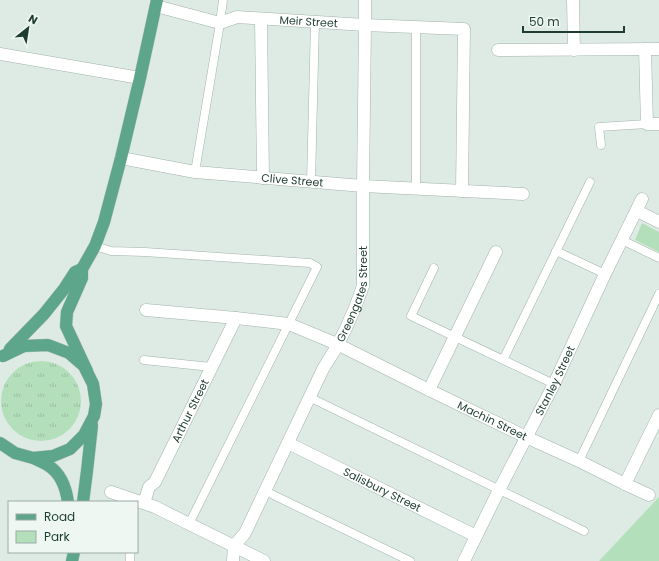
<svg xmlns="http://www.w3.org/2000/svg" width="659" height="561" viewBox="0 0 659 561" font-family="Poppins,sans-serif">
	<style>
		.grass { fill: url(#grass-tufts) }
		.park { fill: #b4dfbb }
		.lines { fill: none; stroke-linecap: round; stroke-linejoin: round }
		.lane-casing { stroke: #a1b3ab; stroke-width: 9 }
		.street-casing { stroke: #a1b3ab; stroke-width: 13 }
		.primary-casing { stroke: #c0c8c5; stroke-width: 13 }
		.lane { stroke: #fff; stroke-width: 8 }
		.street { stroke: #fff; stroke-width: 12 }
		.primary { stroke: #5da58b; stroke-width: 12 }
		.labels { text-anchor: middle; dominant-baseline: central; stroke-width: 4; stroke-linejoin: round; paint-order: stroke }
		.street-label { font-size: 11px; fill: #1e3c31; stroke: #eef7f2 }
	</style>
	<defs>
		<pattern id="grass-tufts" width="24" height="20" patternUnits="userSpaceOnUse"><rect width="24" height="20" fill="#b4dfbb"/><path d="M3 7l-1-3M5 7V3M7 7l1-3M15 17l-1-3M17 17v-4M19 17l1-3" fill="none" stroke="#9ac0a1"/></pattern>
	</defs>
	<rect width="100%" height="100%" fill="#deebe4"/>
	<circle class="grass" cx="41" cy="401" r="40"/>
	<g class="park">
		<path d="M642 223 659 232V252L635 240Z"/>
		<path d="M659 497V561H599Z"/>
	</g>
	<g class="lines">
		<defs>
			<g id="lane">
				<path d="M416 27V189"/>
				<path d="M601 145 599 127 647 124"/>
				<path d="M195 172 220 23 223 0"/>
				<path d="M311 182 315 22"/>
				<path d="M622 240 659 258"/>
				<path d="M95 246 111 251 145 252 310 263 317 267 189 524"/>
				<path d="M556 251 605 274"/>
				<path d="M434 268 411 316 554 384"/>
				<path d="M144 360 211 367"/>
				<path d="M503 360 590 182"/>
				<path d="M309 397 584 531"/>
				<path d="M579 461 659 294"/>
				<path d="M265 491 410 561"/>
				<path d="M130 561V552"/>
			</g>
			<g id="street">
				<path d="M573 0 574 50"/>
				<path id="s1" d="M156 6 220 23 237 17 365 25 464 29 462 191"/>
				<path d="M261 19 263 178"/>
				<path d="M645 49 647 124H659"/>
				<path d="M498 50 659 49"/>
				<path d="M0 54 140 78"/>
				<path id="s2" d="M121 158 195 172 363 186 523 194"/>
				<path d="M637 211 659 222"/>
				<path id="s3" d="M146 310 236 318 289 324 337 344 429 390 526 437 579 461 625 484 649 495"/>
				<path d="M429 390 496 252"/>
				<path id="s4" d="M288 443 476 536"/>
				<path d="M625 484 659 415"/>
				<path d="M111 492 155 507 264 561"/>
				<path id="s5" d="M144 503 149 487 155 482 236 318"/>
				<path id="s6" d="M233 561 234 546 245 533 323 369C339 345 354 313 363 286V186L365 25V0"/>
				<path id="s7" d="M464 561 499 490 554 384 605 274 642 199"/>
			</g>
			<g id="primary">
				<path d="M10 349 44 314 64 289 75 272 82 269"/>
				<path d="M87 371 66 326 67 312 82 278V269L95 246 104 222 121 158 140 78 157 0"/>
				<path d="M0 443 15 453 33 458 53 456 70 449 84 435 94 416 96 404 93 384 84 366 69 353 48 345 24 346 3 356"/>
				<path d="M34 458C39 461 45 463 49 466 61 474 66 488 68 502"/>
				<path d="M83 502 87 471 92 425"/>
				<path d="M72 561 74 552"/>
			</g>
		</defs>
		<use href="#lane" class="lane-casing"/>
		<use href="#street" class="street-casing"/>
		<use href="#primary" class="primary-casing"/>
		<use href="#lane" class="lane"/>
		<use href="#street" class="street"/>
		<use href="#primary" class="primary"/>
	</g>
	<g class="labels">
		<g class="street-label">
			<text stroke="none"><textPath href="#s1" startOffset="156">Meir Street</textPath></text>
			<text stroke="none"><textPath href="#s2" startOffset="173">Clive Street</textPath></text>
			<text stroke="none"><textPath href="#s6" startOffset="296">Greengates Street</textPath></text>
			<text stroke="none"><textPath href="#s7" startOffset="202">Stanley Street</textPath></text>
			<text stroke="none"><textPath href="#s5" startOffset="104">Arthur Street</textPath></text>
			<text stroke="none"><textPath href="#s3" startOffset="369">Machin Street</textPath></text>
			<text stroke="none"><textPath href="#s4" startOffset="105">Salisbury Street</textPath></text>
		</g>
	</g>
	<rect x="8" y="501" width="130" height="52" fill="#eef7f2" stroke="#9baca5"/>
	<rect x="16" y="514" width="20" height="6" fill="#5da58b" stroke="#9baca5"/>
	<text x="44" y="521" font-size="12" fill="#1e3c31">Road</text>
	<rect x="16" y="531" width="20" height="12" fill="#b4dfbb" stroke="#9baca5"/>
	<text x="44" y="541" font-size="12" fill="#1e3c31">Park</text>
	<g transform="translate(28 28) rotate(30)" stroke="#eef7f2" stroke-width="3" paint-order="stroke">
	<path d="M0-3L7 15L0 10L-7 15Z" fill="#1e3c31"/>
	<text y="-6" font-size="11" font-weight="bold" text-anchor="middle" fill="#1e3c31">N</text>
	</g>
	<path d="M523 26v6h101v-6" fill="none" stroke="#1e3c31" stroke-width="2"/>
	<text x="529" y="26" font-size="12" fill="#1e3c31" stroke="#eef7f2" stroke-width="3" paint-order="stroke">50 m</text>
</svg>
